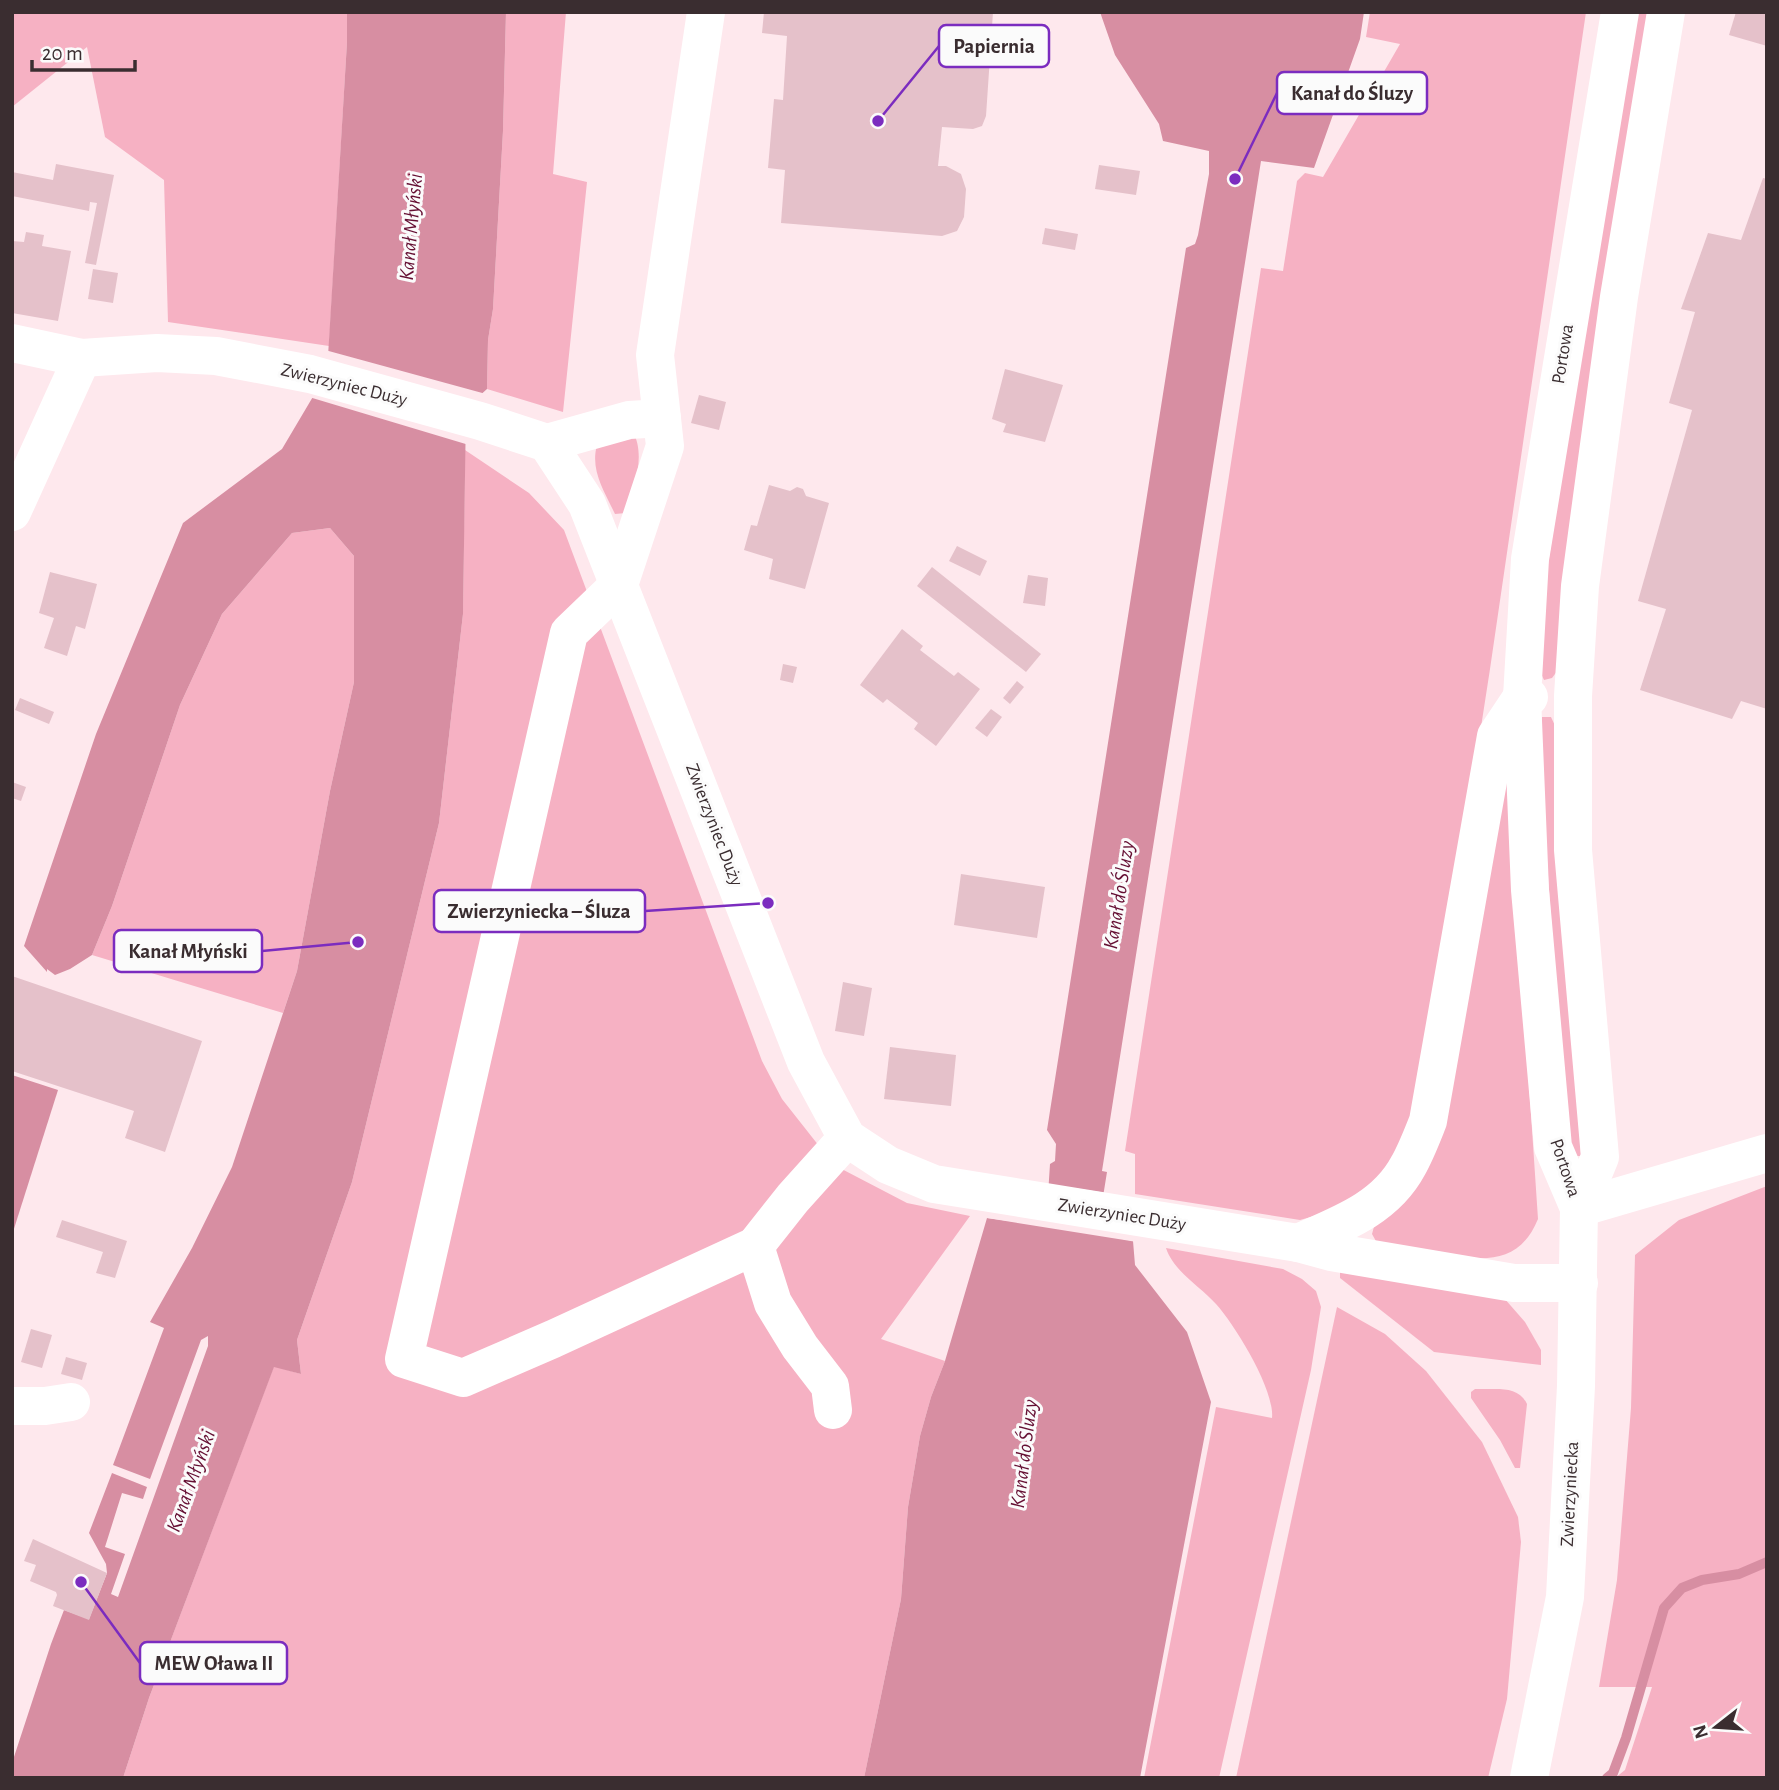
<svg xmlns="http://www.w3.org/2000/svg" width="1779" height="1790" viewBox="0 0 1779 1790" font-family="'Alegreya Sans',sans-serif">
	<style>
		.green { fill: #f6b1c3 }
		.water { fill: #d78ea2 }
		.pier { fill: #fee8ed }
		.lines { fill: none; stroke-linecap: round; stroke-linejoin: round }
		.stream { stroke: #d78ea2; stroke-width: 10 }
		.building { fill: #e5c1ca }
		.minor { stroke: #fff; stroke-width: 38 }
		.labels { text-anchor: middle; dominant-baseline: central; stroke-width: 6; stroke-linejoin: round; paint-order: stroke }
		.street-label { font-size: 19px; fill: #3a2d30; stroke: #fbfbfb }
		.water-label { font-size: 21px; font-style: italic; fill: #650f33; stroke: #fbfbfb }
		.leader { fill: none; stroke: #7b2cbf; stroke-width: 2.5 }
		.callout-dot { fill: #7b2cbf; stroke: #fbfbfb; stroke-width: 2.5 }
		.callout { fill: #fbfbfb; stroke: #7b2cbf; stroke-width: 2.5 }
		.callout-label { font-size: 21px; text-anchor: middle; font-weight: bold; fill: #3a2d30 }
	</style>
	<rect width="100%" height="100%" fill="#fee8ed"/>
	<g class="green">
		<path d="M12 12H347V42L329 346 168 322 164 180 105 137 87 47 12 107Z"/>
		<path d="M506 12H566L553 174 587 182 563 412 487 389 488 340 493 309 503 131Z"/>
		<path d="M1370 12H1586L1490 669 1423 1102 1403 1150 1366 1194 1325 1213 1300 1220 1135 1194V1154L1125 1151 1261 268 1283 271 1297 181 1305 173 1323 177 1400 44 1366 37Z"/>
		<path d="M1633 12H1651L1558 670 1552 678 1544 680 1539 669 1541 610Z"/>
		<path d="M633 432C646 455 634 490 626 513L615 514C604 491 590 470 597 445Z"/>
		<path d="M465 450 529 493 564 530 762 1061 782 1099 834 1165 907 1203 970 1216 881 1339 945 1361 931 1397 920 1436 908 1507 901 1599 864 1778H123L149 1698 274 1366 301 1374 297 1340 352 1182 439 823 463 614Z"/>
		<path d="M330 528 354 556V682L330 791 297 971 283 1013 92 955 112 906 180 705 222 614 292 533Z"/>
		<path d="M1542 717H1551L1557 730 1581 1156H1574L1567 1148 1538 732Z"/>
		<path d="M1508 771 1538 1219C1518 1268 1479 1260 1436 1253 1417 1250 1397 1246 1377 1243L1372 1234 1375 1223 1417 1177Z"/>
		<path d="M1767 1186V1778H1615L1625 1770 1652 1687H1599L1617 1580 1631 1408 1635 1255 1679 1220Z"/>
		<path d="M1166 1248 1283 1269 1302 1279 1316 1291 1321 1307 1311 1370 1219 1778H1144L1216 1407 1272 1418C1275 1390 1235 1325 1216 1304 1200 1286 1174 1272 1166 1248Z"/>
		<path d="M1340 1267 1504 1298 1525 1322 1541 1350V1365L1434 1352 1340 1278Z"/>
		<path d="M1337 1307 1385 1334 1426 1371 1482 1442 1518 1517 1521 1542 1507 1699 1488 1778H1236Z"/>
		<path d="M1475 1389C1494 1390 1518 1384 1527 1404L1520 1468H1515L1500 1440 1471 1398V1392Z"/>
	</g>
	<g class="water">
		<path d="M347 12H506L503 131 493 309 488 340 487 389 466 408 463 614 439 823 352 1182 297 1340 301 1374 274 1367 149 1698 123 1778H12V1763L51 1644 64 1610 89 1619 107 1573 106 1564 89 1533 112 1473 147 1487 143 1499 122 1493 105 1547 125 1554 111 1594 118 1597 208 1346V1336L201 1340 150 1479 113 1465 164 1328 150 1322 192 1248 232 1167 297 971 330 791 354 682V556L330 528 292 533 222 614 180 705 112 906 92 955 70 969 55 975 47 969V972L24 946 96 734 183 523 282 449 327 373 347 42Z"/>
		<path d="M1100 12H1364L1360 39 1314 168 1261 161 1102 1171 1107 1172 1097 1234 1133 1241 1135 1265 1187 1332 1211 1402 1140 1778H864L901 1599 908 1507 920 1436 931 1397 945 1361 987 1218 1046 1226 1050 1164 1055 1161 1056 1144 1047 1130 1186 248 1195 244 1198 235 1209 174V151L1163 141 1159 124 1115 55Z"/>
		<path d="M12 1075 58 1090 12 1235Z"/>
	</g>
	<g class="pier">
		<path d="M325 350 486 394 469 409V445L309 397 324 372Z"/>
		<path d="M1045 1184 1107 1193 1101 1231 1134 1238 1137 1242 987 1218 988 1215 1042 1222Z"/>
	</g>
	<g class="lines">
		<path class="stream" d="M1607 1778 1613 1773 1626 1738 1664 1608 1682 1588 1702 1580 1739 1574 1767 1562"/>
	</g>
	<g class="building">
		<path d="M764 12H993L986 116 982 126 973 129 942 127 938 166H946L961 174 966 189 964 217 957 231 942 236 781 223 785 170 768 168 774 99 783 100 787 36 762 33Z"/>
		<path d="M1736 12H1767V46L1729 35Z"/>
		<path d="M56 164 114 175 96 265 85 263 97 203 90 202 89 211 12 196V172L53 180Z"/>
		<path d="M1099 165 1140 171 1136 195 1095 189Z"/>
		<path d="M1763 178 1767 179V709L1741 701 1732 719 1640 690 1666 609 1638 601 1692 410 1669 403 1695 312 1681 309 1708 233 1741 240Z"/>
		<path d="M1045 228 1078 234 1075 250 1042 244Z"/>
		<path d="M26 232 44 235 42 246 71 251 58 321 12 313V241L24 242Z"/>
		<path d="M93 269 118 273 113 303 88 299Z"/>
		<path d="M1005 369 1063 385 1045 442 1003 432 1006 424 992 419Z"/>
		<path d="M699 395 726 402 719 430 691 423Z"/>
		<path d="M769 485 790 491 797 487 803 489 806 496 829 503 805 589 769 579 773 559 744 550 751 525 757 526Z"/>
		<path d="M957 546 987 561 980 576 949 561Z"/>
		<path d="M932 567 1041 654 1026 672 917 586Z"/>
		<path d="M50 572 97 584 85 629 76 626 67 656 44 648 54 618 39 613Z"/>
		<path d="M1028 575 1048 578 1045 606 1023 603Z"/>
		<path d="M902 629 923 646 920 650 954 676 958 672 980 689 936 746 914 729 918 723 887 699 883 703 860 685Z"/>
		<path d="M783 664 797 667 793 683 780 680Z"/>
		<path d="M1017 681 1024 687 1010 704 1003 698Z"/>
		<path d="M20 698 54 712 49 724 15 710Z"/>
		<path d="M991 709 1002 717 987 737 975 728Z"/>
		<path d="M12 782 26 787 21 801 12 798Z"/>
		<path d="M961 874 1045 887 1037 938 954 925Z"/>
		<path d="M12 976 202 1041 165 1152 125 1138 134 1111 12 1071Z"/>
		<path d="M843 982 872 988 864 1036 835 1031Z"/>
		<path d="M890 1047 956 1055 951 1106 884 1099Z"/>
		<path d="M62 1220 127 1241 115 1278 96 1273 103 1252 56 1237Z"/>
		<path d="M31 1329 52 1335 42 1368 21 1362Z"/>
		<path d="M66 1357 87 1363 82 1380 61 1374Z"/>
		<path d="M33 1539 107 1573 89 1620 53 1606 57 1595 56 1592 30 1581 36 1565 24 1561Z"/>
	</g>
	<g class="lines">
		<g class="minor">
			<path d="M706 12 655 355 665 446 619 585 569 633 404 1359 463 1378 553 1339 755 1246 773 1303 800 1347 830 1386 833 1410"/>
			<path d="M12 343 82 358 157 353 216 356 310 374 480 421 547 443 587 504 806 1062 847 1138 888 1165 934 1184 1298 1243 1331 1252 1514 1283H1579"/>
			<path d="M547 443 629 420 662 418"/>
			<path d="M12 512 82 358"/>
			<path d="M1579 1208 1553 1147 1530 890 1522 697 1530 559 1620 12"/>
			<path d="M1579 1208 1767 1153"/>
			<path d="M1298 1243C1339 1225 1385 1209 1408 1166 1416 1152 1422 1136 1428 1121L1496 736 1522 697H1529"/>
			<path d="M755 1246 793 1198 847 1138"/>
			<path d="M12 1406H45L71 1402"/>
			<path d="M1529 1778 1565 1597 1576 1386 1579 1208 1600 1157 1573 850V696L1580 586 1619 297 1666 12"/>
		</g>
	</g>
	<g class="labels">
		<g class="street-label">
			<text transform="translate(1563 354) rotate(-81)">Portowa</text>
			<text transform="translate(344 385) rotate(14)">Zwierzyniec Duży</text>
			<text transform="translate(714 825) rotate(69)">Zwierzyniec Duży</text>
			<text transform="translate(1565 1168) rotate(71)">Portowa</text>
			<text transform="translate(1122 1215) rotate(9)">Zwierzyniec Duży</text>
			<text transform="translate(1570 1494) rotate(-87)">Zwierzyniecka</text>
		</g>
		<g class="water-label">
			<text transform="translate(411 227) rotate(-85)">Kanał Młyński</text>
			<text transform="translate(1119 895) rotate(-81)">Kanał do Śluzy</text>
			<text transform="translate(1024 1454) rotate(-83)">Kanał do Śluzy</text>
			<text transform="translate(191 1481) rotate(-70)">Kanał Młyński</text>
		</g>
	</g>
	<path class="leader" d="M878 121L939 46M1235 179L1277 93M768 903L645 911M358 942L262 951M81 1582L140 1663"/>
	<g class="callout-dot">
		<circle cx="878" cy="121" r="7"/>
		<circle cx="1235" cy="179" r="7"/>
		<circle cx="768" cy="903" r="7"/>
		<circle cx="358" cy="942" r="7"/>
		<circle cx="81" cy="1582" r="7"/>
	</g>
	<g class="callout">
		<rect x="939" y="25" width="110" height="42" rx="7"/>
		<rect x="1277" y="72" width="150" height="42" rx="7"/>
		<rect x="434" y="890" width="211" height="42" rx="7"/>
		<rect x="114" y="930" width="148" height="42" rx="7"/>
		<rect x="140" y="1642" width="147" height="42" rx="7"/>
	</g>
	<g class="callout-label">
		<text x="994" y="53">Papiernia</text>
		<text x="1352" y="100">Kanał do Śluzy</text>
		<text x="539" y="918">Zwierzyniecka – Śluza</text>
		<text x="188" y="958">Kanał Młyński</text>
		<text x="214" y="1670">MEW Oława II</text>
	</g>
	<rect width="1779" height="1790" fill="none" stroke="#3a2d30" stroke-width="28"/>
	<g transform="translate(1716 1727) rotate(253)" stroke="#fbfbfb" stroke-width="5" paint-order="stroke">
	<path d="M0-5L12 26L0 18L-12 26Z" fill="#3a2d30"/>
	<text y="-10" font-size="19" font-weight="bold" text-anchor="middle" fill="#3a2d30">N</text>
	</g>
	<path d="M32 60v10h103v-10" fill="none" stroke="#3a2d30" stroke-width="3.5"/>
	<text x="42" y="60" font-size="21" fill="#3a2d30" stroke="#fbfbfb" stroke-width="5" paint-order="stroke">20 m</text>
</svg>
